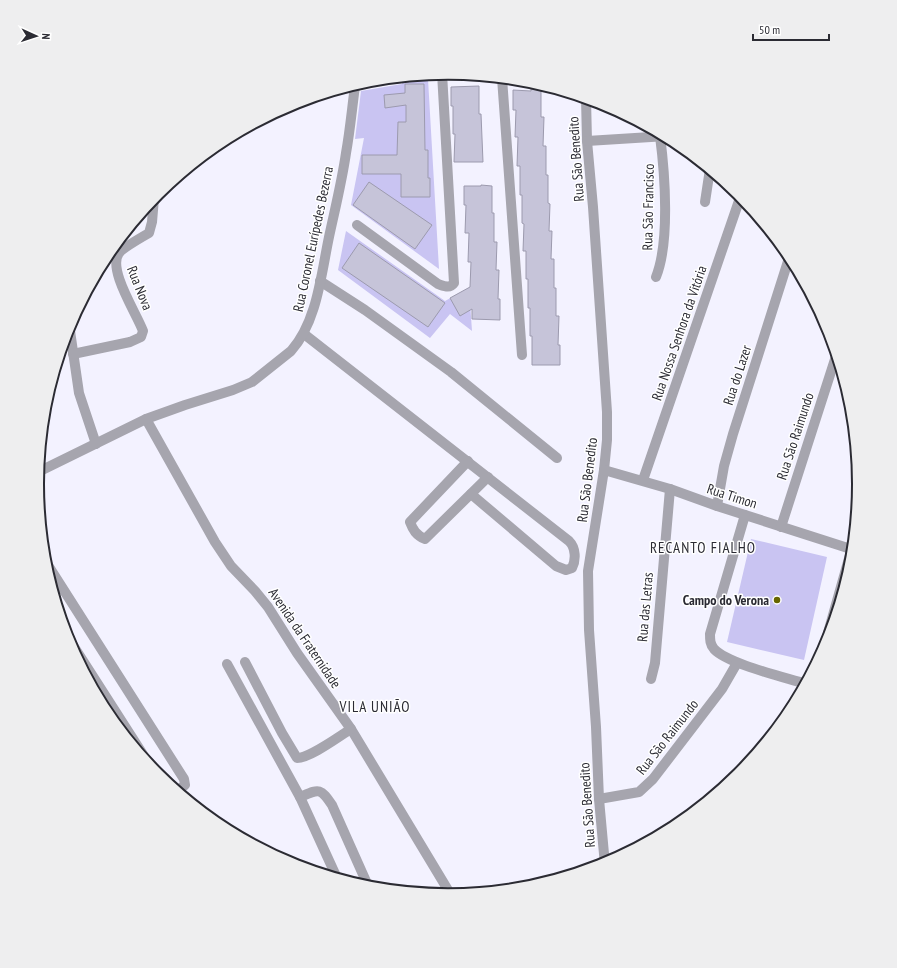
<svg xmlns="http://www.w3.org/2000/svg" width="897" height="968" viewBox="0 0 897 968" font-family="'PT Sans Narrow',sans-serif">
	<style>
		.green { fill: #c9c4f2 }
		.building { fill: #c6c4d9; stroke: #9c9aae }
		.lines { fill: none; stroke-linecap: round; stroke-linejoin: round }
		.minor { stroke: #a6a5ae; stroke-width: 10 }
		.poi-dot { fill: #676600; stroke: #fff; stroke-width: 1.5 }
		.labels { text-anchor: middle; dominant-baseline: central; stroke-width: 3; stroke-linejoin: round; paint-order: stroke }
		.street-label { font-size: 14px; fill: #2b2b33; stroke: #fff }
		.poi-label { font-size: 14px; font-weight: bold; fill: #2b2b33; stroke: #fff; text-anchor: end }
		.neighbourhood-label { font-size: 15px; letter-spacing: 1px; fill: #2b2b33; stroke: #fff }
		.rim { fill: none; stroke: #2b2b33; stroke-width: 2 }
	</style>
	<rect width="100%" height="100%" fill="#f3f2ff"/>
	<g class="green">
		<path d="M428 79 439 269 351 205 364 138 355 139 361 91 402 84V80Z"/>
		<path d="M346 231 445 301 469 288 472 331 450 314 430 338 338 270Z"/>
		<path d="M751 539 827 557 804 660 727 642Z"/>
	</g>
	<g class="building">
		<path d="M405 84H424L425 150H428V178H430V197H401V174H362V155H397L398 122H406V105L385 108 384 95 405 93Z"/>
		<path d="M479 86V114H481L483 162H454L455 134H453V106H451V87Z"/>
		<path d="M531 89 541 90V117H544L543 146H546V175H548V203L550 204 549 231H552L551 259H554V288H556V316H559L558 345H560V365H532V336H530V308H528V279H526V251H523L524 224 522 223V195H520V166H517L518 137H515L516 110H513V90L531 91Z"/>
		<path d="M369 182 432 225 415 249 353 205Z"/>
		<path d="M481 185 492 186V213H494V242H497L496 270H499L498 299H500V320L472 319V309L460 316 450 298 470 287 471 262H468L469 233H465L466 205H464V186H481Z"/>
		<path d="M359 243 445 303 428 327 342 268Z"/>
	</g>
	<g class="lines">
		<g class="minor">
			<path d="M502 78 522 355"/>
			<path d="M350 86 388 78"/>
			<path d="M586 98 587 141 593 207 607 412V440L604 470 588 571 589 630 596 727 599 799 605 865"/>
			<path d="M587 141 667 136"/>
			<path d="M705 202 710 169"/>
			<path d="M357 225 438 284C444 286 450 289 454 283L442 73"/>
			<path d="M656 277C670 242 665 174 660 136"/>
			<path d="M320 281 365 310 451 372 557 458"/>
			<path d="M69 324 79 393 96 444"/>
			<path d="M304 334 569 541C576 548 576 560 572 568L566 570 556 566 471 494"/>
			<path d="M73 354 130 342 141 337 143 331C137 314 107 269 119 253 123 248 142 237 149 233L152 222 154 198"/>
			<path d="M146 419 215 542 231 566 255 591 268 607 297 653 351 729 451 895"/>
			<path d="M468 461 410 522C413 530 416 535 425 539L488 477"/>
			<path d="M604 470 670 489 717 506 854 550"/>
			<path d="M38 472 146 419 185 405 233 390 252 382 291 351C317 322 321 275 329 237 335 209 342 181 346 153 350 131 352 108 355 86"/>
			<path d="M643 480 741 195"/>
			<path d="M717 506 724 466 733 434 790 255"/>
			<path d="M745 515 710 634C710 640 710 644 714 649 728 664 784 677 806 684"/>
			<path d="M781 527 837 353"/>
			<path d="M44 559 184 779 185 785 177 791"/>
			<path d="M67 636 151 767"/>
			<path d="M822 654 855 537"/>
			<path d="M245 662 282 733 297 758C310 758 338 737 351 729"/>
			<path d="M227 664 300 797 337 878"/>
			<path d="M651 679 655 663 670 489"/>
			<path d="M300 797C319 789 320 787 332 805L369 888"/>
			<path d="M599 799 639 792 653 779 722 689 737 663"/>
		</g>
	</g>
	<circle class="poi-dot" cx="777" cy="600" r="4"/>
	<g class="labels">
		<g class="street-label">
			<text transform="translate(576 159) rotate(-94)">Rua São Benedito</text>
			<text transform="translate(648 207) rotate(-89)">Rua São Francisco</text>
			<text transform="translate(313 239) rotate(-78)">Rua Coronel Eurípedes Bezerra</text>
			<text transform="translate(140 288) rotate(68)">Rua Nova</text>
			<text transform="translate(679 333) rotate(-71)">Rua Nossa Senhora da Vitória</text>
			<text transform="translate(737 375) rotate(-72)">Rua do Lazer</text>
			<text transform="translate(795 436) rotate(-72)">Rua São Raimundo</text>
			<text transform="translate(587 480) rotate(-83)">Rua São Benedito</text>
			<text transform="translate(732 496) rotate(18)">Rua Timon</text>
			<text transform="translate(645 607) rotate(-85)">Rua das Letras</text>
			<text transform="translate(305 638) rotate(56)">Avenida da Fraternidade</text>
			<text transform="translate(667 737) rotate(-52)">Rua São Raimundo</text>
			<text transform="translate(587 805) rotate(-94)">Rua São Benedito</text>
		</g>
		<g class="poi-label">
			<text x="769" y="600">Campo do Verona</text>
		</g>
		<g class="neighbourhood-label">
			<text x="703" y="547">RECANTO FIALHO</text>
			<text x="375" y="706">VILA UNIÃO</text>
		</g>
	</g>
	<path d="M0 0H897V968H0ZM44 484a404 404 0 1 1 808 0a404 404 0 1 1-808 0Z" fill="#eeeeef" fill-rule="evenodd"/>
	<path class="rim" d="M44 484a404 404 0 1 1 808 0a404 404 0 1 1-808 0Z"/>
	<g transform="translate(36 36) rotate(93)" stroke="#ffffff" stroke-width="3" paint-order="stroke">
	<path d="M0-3L7 15L0 10L-7 15Z" fill="#2b2b33"/>
	<text y="-6" font-size="11" font-weight="bold" text-anchor="middle" fill="#2b2b33">N</text>
	</g>
	<path d="M753 34v6h76v-6" fill="none" stroke="#2b2b33" stroke-width="2"/>
	<text x="759" y="34" font-size="12" fill="#2b2b33" stroke="#ffffff" stroke-width="3" paint-order="stroke">50 m</text>
</svg>
